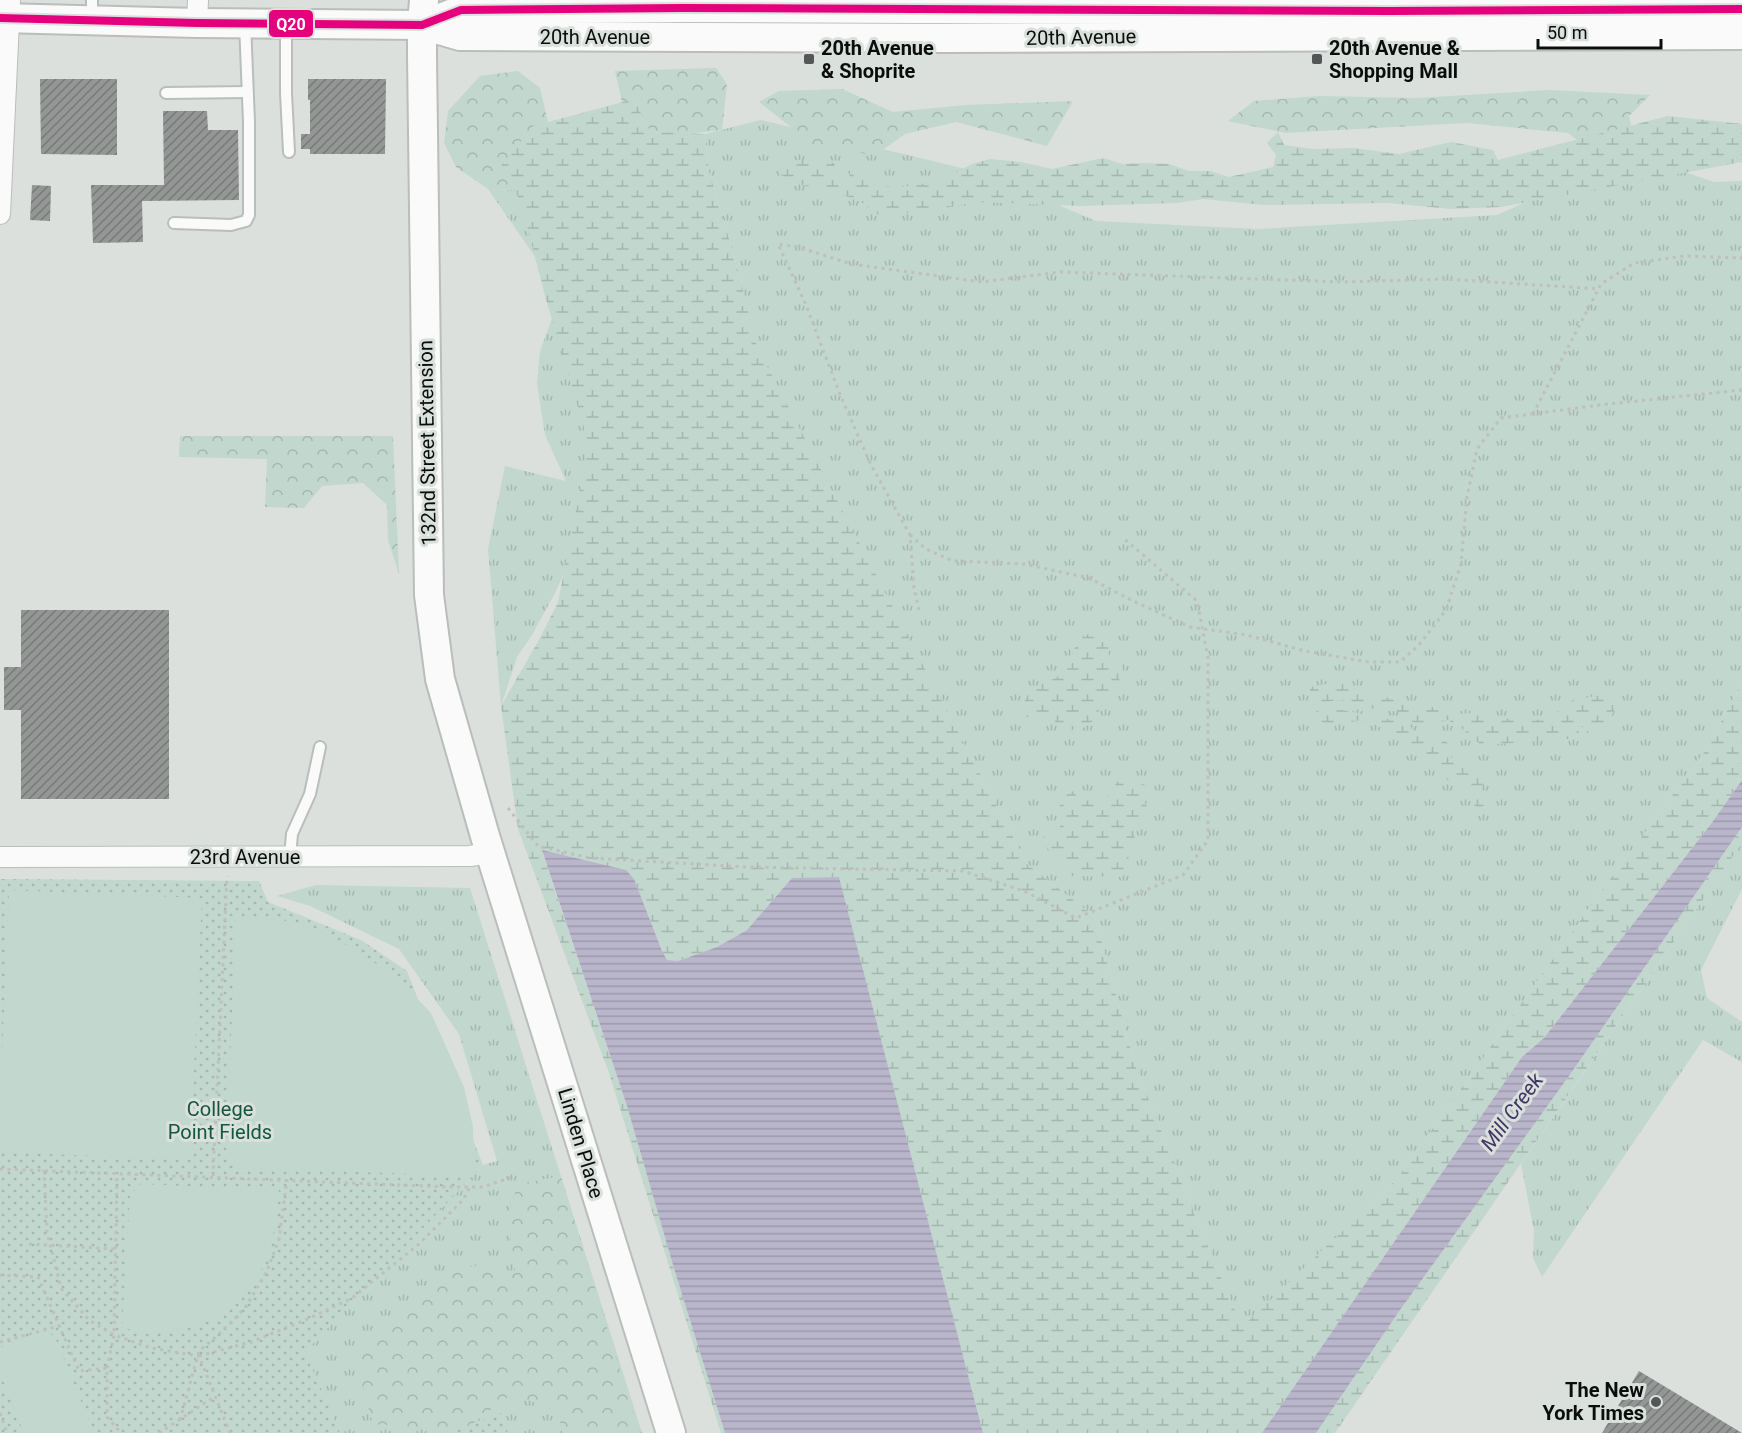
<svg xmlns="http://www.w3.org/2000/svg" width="1742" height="1433" viewBox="0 0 1742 1433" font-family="Roboto,sans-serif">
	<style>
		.grass { fill: url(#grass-tufts) }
		.forest { fill: url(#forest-crowns) }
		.wetland { fill: url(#wetland-marsh) }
		.park { fill: url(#park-dots) }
		.garden { fill: #c2d7cd }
		.water { fill: url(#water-rules) }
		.building { fill: url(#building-hatch) }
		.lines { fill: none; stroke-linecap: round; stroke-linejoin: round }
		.lane-casing { stroke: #b9bdbb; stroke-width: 14 }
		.street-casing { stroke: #b9bdbb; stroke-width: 22 }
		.secondary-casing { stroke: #b9bdbb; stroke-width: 32 }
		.path { stroke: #bebfbe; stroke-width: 3; stroke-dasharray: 3 4.5; stroke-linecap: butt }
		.lane { stroke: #fafafa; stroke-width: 10 }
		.street { stroke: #fafafa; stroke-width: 20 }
		.secondary { stroke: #fafafa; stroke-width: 28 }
		.bus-1-casing { stroke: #dae1dd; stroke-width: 12 }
		.bus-1 { stroke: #e5007d; stroke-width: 8 }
		.poi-dot { fill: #545755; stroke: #dae1dd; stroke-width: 2 }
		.labels { text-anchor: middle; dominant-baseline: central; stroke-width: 6; stroke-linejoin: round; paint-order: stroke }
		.street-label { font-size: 20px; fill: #0b0d0c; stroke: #dae1dd }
		.poi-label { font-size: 20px; font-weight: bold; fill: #0b0d0c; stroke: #dae1dd; text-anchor: start }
		.park-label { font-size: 20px; fill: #14563f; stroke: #dae1dd }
		.water-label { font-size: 21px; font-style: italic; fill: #423662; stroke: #dae1dd }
		.line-badge { stroke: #dae1dd; stroke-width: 2 }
		.badge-label { font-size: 16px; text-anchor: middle; font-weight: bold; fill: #fff }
	</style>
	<defs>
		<pattern id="grass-tufts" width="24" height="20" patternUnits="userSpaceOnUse" patternTransform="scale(1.5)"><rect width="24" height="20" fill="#c2d7cd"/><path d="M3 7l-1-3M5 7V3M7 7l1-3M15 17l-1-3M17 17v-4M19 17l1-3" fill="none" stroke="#a5b7af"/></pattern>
		<pattern id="forest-crowns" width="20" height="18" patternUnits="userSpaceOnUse" patternTransform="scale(1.5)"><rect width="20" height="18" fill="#c2d7cd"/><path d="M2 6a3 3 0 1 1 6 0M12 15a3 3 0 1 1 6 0" fill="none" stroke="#a5b7af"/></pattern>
		<pattern id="wetland-marsh" width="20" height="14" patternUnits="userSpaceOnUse" patternTransform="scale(1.5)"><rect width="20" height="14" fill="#c2d7cd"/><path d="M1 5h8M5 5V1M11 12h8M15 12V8" fill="none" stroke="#a5b7af"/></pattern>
		<pattern id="park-dots" width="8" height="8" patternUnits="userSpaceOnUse" patternTransform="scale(1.5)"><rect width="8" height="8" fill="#c2d7cd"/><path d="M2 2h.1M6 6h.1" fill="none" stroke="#a5b7af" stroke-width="1.8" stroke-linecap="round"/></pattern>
		<pattern id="water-rules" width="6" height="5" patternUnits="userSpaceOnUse" patternTransform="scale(1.5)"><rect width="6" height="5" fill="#b9b5cb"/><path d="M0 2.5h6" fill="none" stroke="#9e9aad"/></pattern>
		<pattern id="building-hatch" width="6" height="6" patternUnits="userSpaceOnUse" patternTransform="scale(1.5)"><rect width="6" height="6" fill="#939694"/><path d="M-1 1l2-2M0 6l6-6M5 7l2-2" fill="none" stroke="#767977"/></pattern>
	</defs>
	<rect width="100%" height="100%" fill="#dbe0dd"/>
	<g class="grass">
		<path d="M761 120 983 173 1096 221 1257 229 1497 215 1613 163 1656 162 1714 182 1742 181V682L1708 747 1592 904 1397 1179 1242 1328 1195 1216 1135 1065 1095 917 1027 864 756 347 734 255 709 172 705 134Z"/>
		<path d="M533 174 592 419 580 538 555 593 532 635 517 657 501 706 488 549 505 466 566 481 545 435 537 384 540 351 557 305 536 258 488 189 515 190Z"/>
		<path d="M1742 843V889L1701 970 1707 998 1742 1022V1062L1703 1040 1542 1277 1533 1258 1534 1231 1521 1164Z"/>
		<path d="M316 885 470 888 642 1433H508L501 1414 449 1433H340L304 1352 483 1165 497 1161 459 1034 399 949 310 906 277 896Z"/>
	</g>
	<g class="forest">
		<path d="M716 68 727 84 722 130 685 134 650 132 635 101 622 102 615 71Z"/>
		<path d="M518 71 540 88 548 122 515 190 488 189 456 167 444 143 448 111 480 76Z"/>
		<path d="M842 89 893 112 966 105 1073 101 1047 146 956 122 905 134 877 154 821 151 759 102 779 91Z"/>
		<path d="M1549 90 1650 95 1629 116 1642 180 1616 170 1568 133 1467 123 1285 133 1228 121 1254 101 1319 96 1416 98Z"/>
		<path d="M180 436H393L399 574 388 540 387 505 363 483 322 486 304 508 265 507 267 459 179 457Z"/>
		<path d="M561 1176 639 1433H564L556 1411 512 1394 463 1431 373 1424 355 1359 445 1271 481 1265 515 1272 508 1214 518 1184Z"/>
	</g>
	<g class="wetland">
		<path d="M634 99 650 132 705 134 709 172 734 255 757 347 1027 864 1095 917 1135 1065 1195 1216 1242 1327 1397 1179 1592 904 1708 747 1742 682V780L1711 824 1544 1038 1522 1057 1262 1433H983L839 877 792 878 747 930 717 947 678 961 667 960 662 951 634 879 542 851 627 1106 673 1265 725 1433H721L609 1073 518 829 501 706 540 638 558 602 589 445 545 296 521 202 501 166 533 126Z"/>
		<path d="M1668 116 1742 124V162L1501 207 1451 209 1388 203 1264 205 1203 199 1177 203 1080 206 977 202 933 210 880 216 857 199 798 184 780 174 783 160H802L835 163 833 180 840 185 850 177V165L857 170 868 182 895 188 939 181 972 164 990 159 1021 162 1052 169 1103 158 1122 164 1143 163 1169 164 1189 171H1210L1229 177 1273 167 1276 155 1267 143 1278 132 1284 145 1313 149 1353 148 1399 154 1451 142 1493 150 1498 160Z"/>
		<path d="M1090 633 1099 634 1108 640 1109 658 1118 661 1123 667 1114 698 1104 701C1092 725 1090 729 1063 731L1052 718H1045L1044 723 1038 718 1026 717 1022 712C1026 679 1052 687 1068 668 1072 663 1070 660 1072 655 1074 645 1083 639 1090 633Z"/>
		<path d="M1336 682 1392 699 1422 703 1450 714 1476 713 1527 722 1550 717 1574 699 1612 694 1614 711 1604 729 1588 735 1584 726 1579 729 1578 739H1547L1531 742 1481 745 1460 727 1448 720 1423 727 1409 720 1399 712 1361 707 1348 699 1317 703 1310 696V687Z"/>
		<path d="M1326 707 1403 722 1411 727 1415 736 1437 737 1448 743 1447 753 1476 776 1483 780 1481 798 1487 804 1479 809C1472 805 1472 799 1468 792 1465 785 1461 780 1455 775L1449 781 1441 776 1421 750 1401 737 1388 732 1376 725 1360 720 1342 724H1329L1315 720 1312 714Z"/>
		<path d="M1118 781 1139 783 1154 788 1149 794 1144 792 1141 796 1148 808 1141 815 1123 877 1070 876 1047 848 1043 836 1049 841 1054 842C1064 830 1059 813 1060 798L1075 790 1077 802 1106 798Z"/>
		<path d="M1742 827V843L1335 1433H1316L1400 1310 1569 1076Z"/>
	</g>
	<g class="park">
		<path d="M0 879 259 881 268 902 361 940 407 971 483 1165 305 1352 340 1433H0Z"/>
		<path d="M501 1413 508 1433H449Z"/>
	</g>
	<g class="garden">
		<path d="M9 890 202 898 190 1160 0 1152V1099Z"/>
		<path d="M236 917 283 920 323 932 359 952 397 978 431 1013 464 1087 473 1127 474 1176 236 1168 226 1156Z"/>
		<path d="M141 1184 279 1190C278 1218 272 1250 259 1275 253 1285 223 1314 212 1319 199 1326 163 1334 149 1334 140 1334 130 1329 122 1327L130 1195Z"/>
		<path d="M41 1332 49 1333 55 1337 94 1433H24L0 1373V1349L3 1346Z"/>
	</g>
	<g class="water">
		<path d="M1742 780V827L1569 1076 1400 1310 1316 1433H1262L1522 1057 1544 1038 1711 824Z"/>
		<path d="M542 850 626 870 634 879 662 951 667 960 678 961 717 947 747 930 792 878 839 877 983 1433H725L673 1265 627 1106Z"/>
	</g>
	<g class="building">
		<path d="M40 79H117V155L41 154Z"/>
		<path d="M308 79H386L385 154H310V149H301V134H310V100H308Z"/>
		<path d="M163 111H207L208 130H238L239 200 142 201 143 242 93 243 91 185H164Z"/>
		<path d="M32 185 51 186 50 221 30 220Z"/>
		<path d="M21 610H169V799H21V710H4V667H21Z"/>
		<path d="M1639 1371 1742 1433H1602Z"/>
	</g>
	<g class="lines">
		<defs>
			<g id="lane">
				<path d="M92 0V20"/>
				<path d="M286 24V93L289 152"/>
				<path d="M166 93 247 92"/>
				<path d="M174 223 231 225 246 221 249 215V122L245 23"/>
				<path d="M290 857 292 834 310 794 320 747"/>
			</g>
			<g id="street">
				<path d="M197 23 198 0"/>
				<path d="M0 214 10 0"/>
				<path d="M0 857 470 856 490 853"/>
			</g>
			<g id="secondary">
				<path d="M424 0 422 25V55L429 595 440 679 485 836 671 1433"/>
				<path d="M0 18 197 23 422 25 460 36 943 38 1742 35"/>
				<path d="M422 25 461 10 682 8 1389 11 1742 9"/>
			</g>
		</defs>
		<use href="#lane" class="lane-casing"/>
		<use href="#street" class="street-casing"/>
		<use href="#secondary" class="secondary-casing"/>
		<g class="path">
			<path d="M1533 414 1601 284 1634 263 1685 256 1742 258"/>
			<path d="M910 535 926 549 953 561 1024 564 1089 578 1133 601 1190 627 1247 635 1305 651 1369 662H1400L1419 645 1446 610 1461 564 1467 497 1477 449 1501 418 1608 404 1742 390"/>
			<path d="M919 610 914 588 910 535 870 463 839 392 806 305 778 244 798 247 851 264 982 282 1060 272 1343 282 1446 279 1599 289"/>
			<path d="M508 808 538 846 590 858 746 867 963 871 1024 891 1076 918 1183 875 1208 840V658L1197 601 1122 537"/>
			<path d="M0 1169 450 1187H483L512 1177"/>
			<path d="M44 1170 47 1232 61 1288 89 1320 114 1335 151 1348 199 1356 230 1433"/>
			<path d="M213 1176 227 876"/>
			<path d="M29 1244 116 1249"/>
			<path d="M0 1275 38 1277 79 1371 107 1368V1417L121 1433"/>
			<path d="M0 1342 59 1326"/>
			<path d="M199 1356 251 1342 310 1318 352 1298 419 1244 463 1200 470 1187"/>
			<path d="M107 1368 114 1335 117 1173"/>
			<path d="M0 1413 7 1433"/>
			<path d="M180 1420 199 1351 218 1335 245 1308 267 1271 279 1239 287 1180"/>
			<path d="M159 1433 214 1397"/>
		</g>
		<use href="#lane" class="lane"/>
		<use href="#street" class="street"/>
		<use href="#secondary" class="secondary"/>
		<defs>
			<path id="bus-1" d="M0 18 197 23 422 25 461 10 682 8 1389 11 1742 9"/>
		</defs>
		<use href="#bus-1" class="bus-1-casing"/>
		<use href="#bus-1" class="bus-1"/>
	</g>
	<g class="poi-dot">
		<rect x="803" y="53" width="12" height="12" rx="3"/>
		<rect x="1311" y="53" width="12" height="12" rx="3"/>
		<circle cx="1656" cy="1402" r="6"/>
	</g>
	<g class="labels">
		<g class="street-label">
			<text x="595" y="37">20th Avenue</text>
			<text transform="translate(1081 37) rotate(-1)">20th Avenue</text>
			<text transform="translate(427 443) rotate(-91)">132nd Street Extension</text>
			<text x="245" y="857">23rd Avenue</text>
			<text transform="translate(581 1143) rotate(73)">Linden Place</text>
		</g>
		<g class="poi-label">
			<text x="821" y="48">20th Avenue<tspan x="821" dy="23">&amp; Shoprite</tspan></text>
			<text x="1329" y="48">20th Avenue &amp;<tspan x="1329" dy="23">Shopping Mall</tspan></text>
			<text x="1644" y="1390" text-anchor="end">The New<tspan x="1644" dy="23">York Times</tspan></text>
		</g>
		<g class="park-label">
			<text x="220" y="1109">College<tspan x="220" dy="23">Point Fields</tspan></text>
		</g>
		<g class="water-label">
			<text transform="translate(1512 1112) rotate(-54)">Mill Creek</text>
		</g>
	</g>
	<rect class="line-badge" x="268" y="9" width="46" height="29" rx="6" fill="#e5007d"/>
	<g class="badge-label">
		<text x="291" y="30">Q20</text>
	</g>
	<path d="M1538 39v9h123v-9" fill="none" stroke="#0b0d0c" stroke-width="3"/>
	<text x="1547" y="39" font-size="18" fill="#0b0d0c" stroke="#dae1dd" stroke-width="4.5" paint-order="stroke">50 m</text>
</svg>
